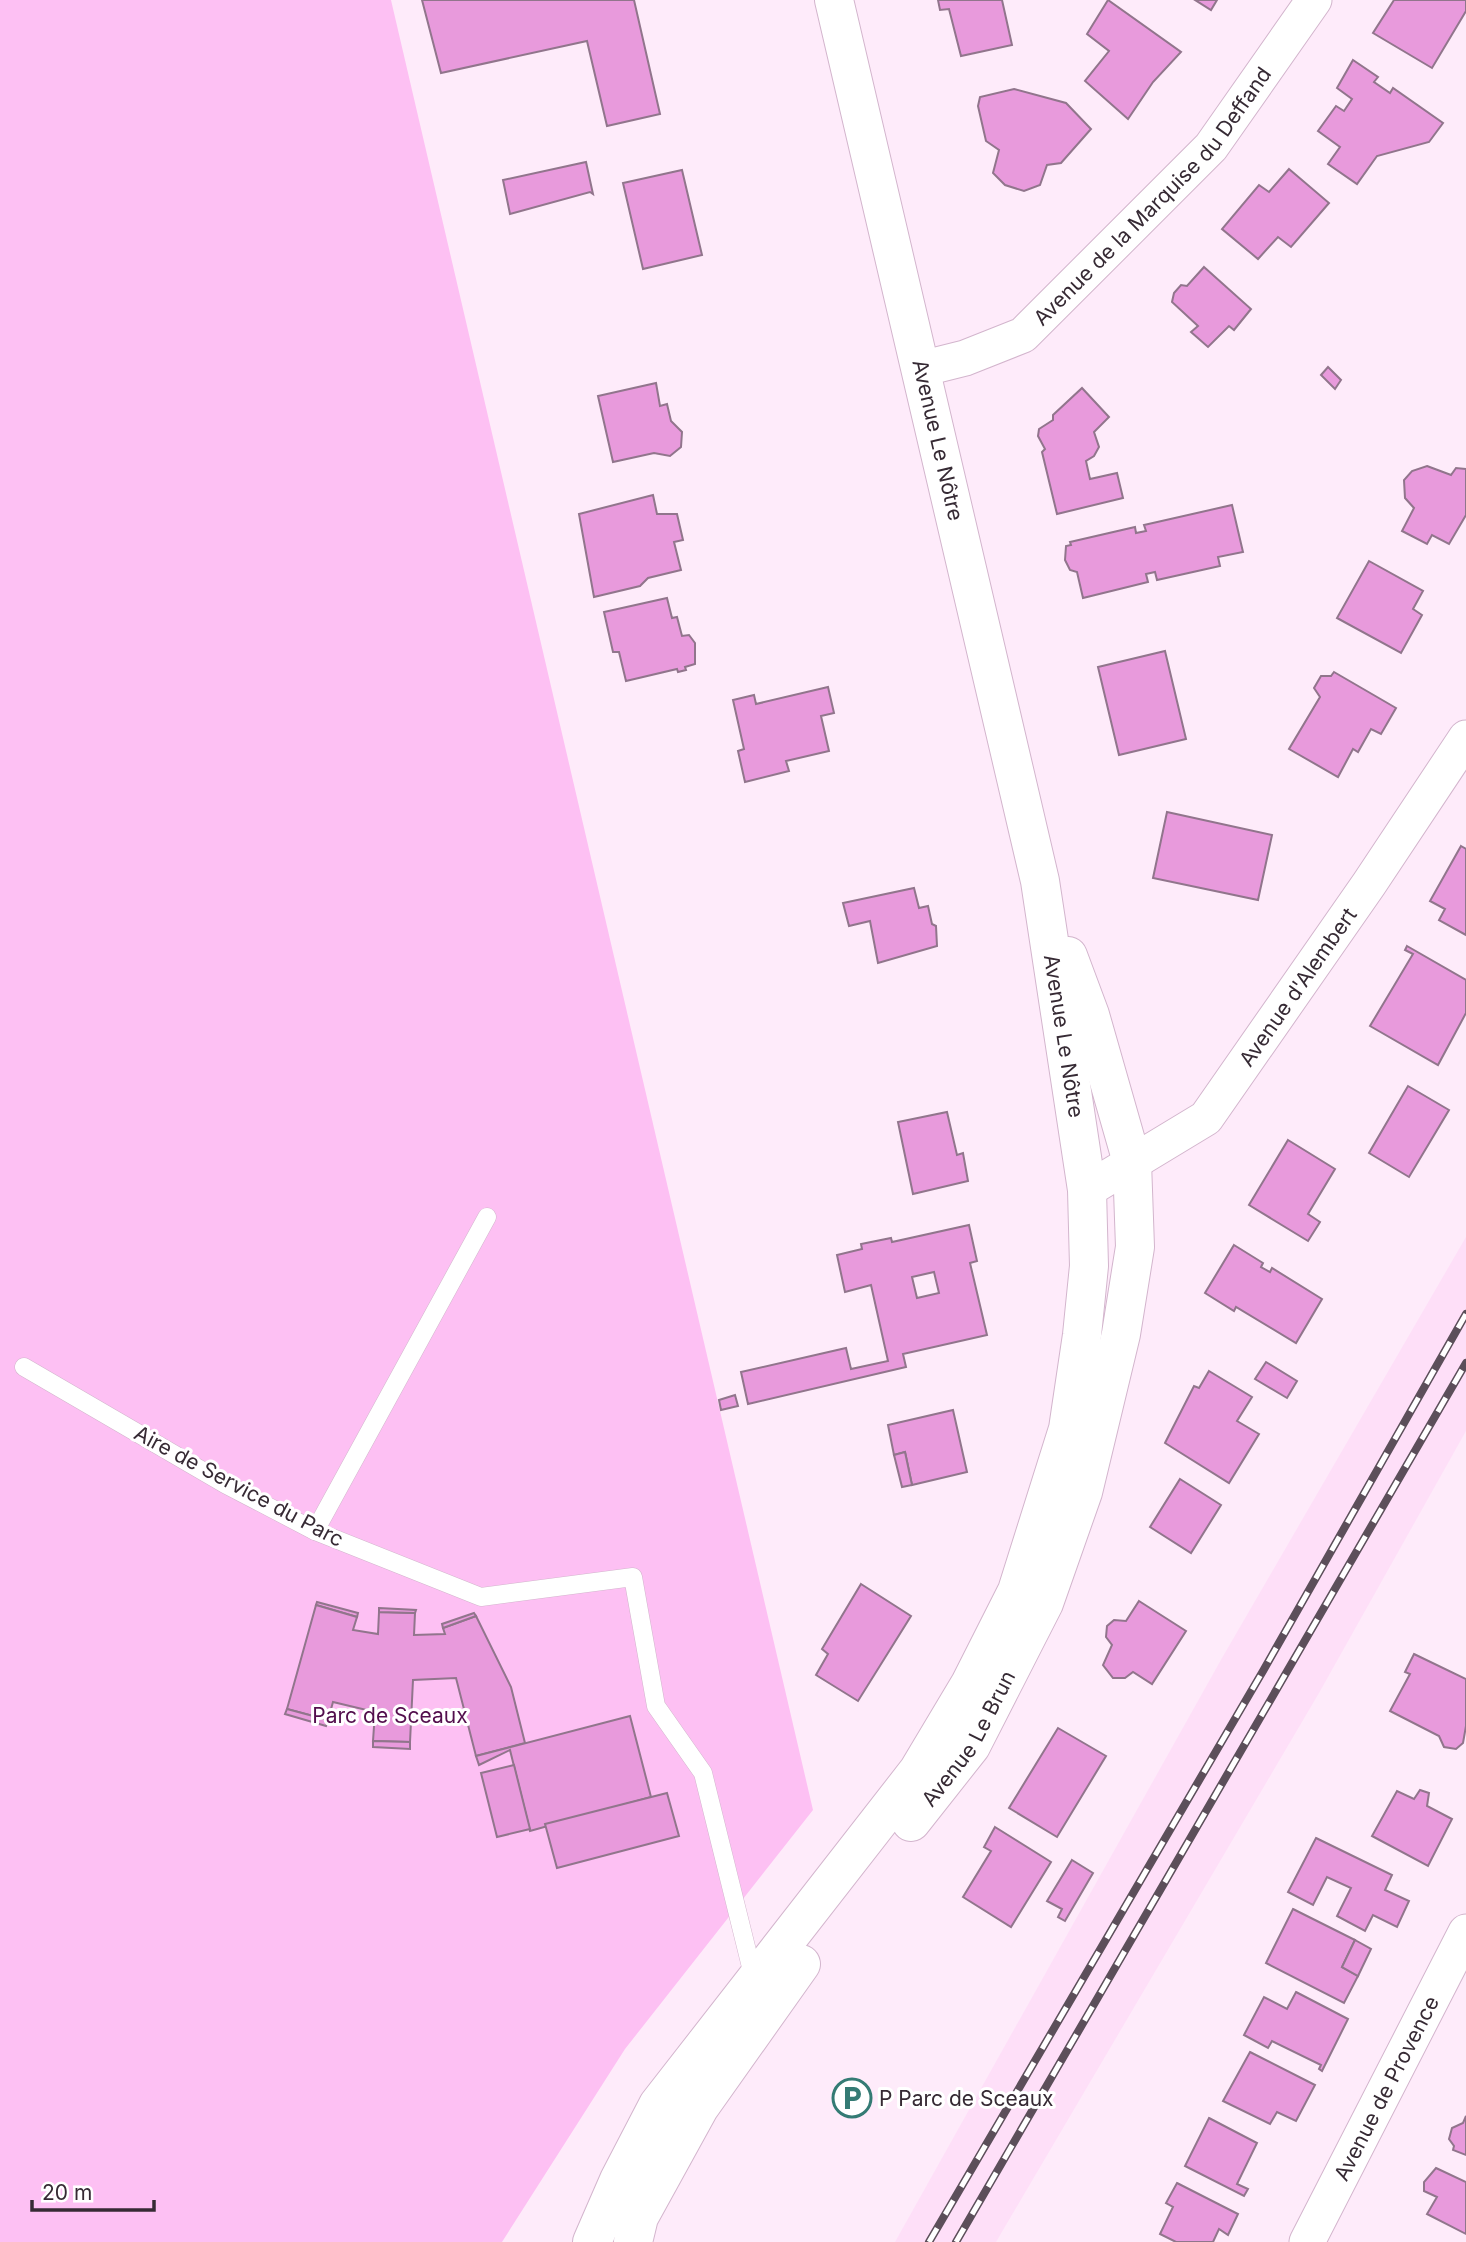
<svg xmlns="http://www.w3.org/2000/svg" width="1466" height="2242" viewBox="0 0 1466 2242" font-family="Inter,sans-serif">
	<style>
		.built { fill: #fedff8 }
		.green { fill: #fdc0f3 }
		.building { fill: #e89adc; stroke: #91758c; stroke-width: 2; fill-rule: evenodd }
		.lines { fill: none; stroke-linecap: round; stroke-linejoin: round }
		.service-casing { stroke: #d3b5cd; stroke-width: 19 }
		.minor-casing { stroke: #d3b5cd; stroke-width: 37 }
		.secondary-casing { stroke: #d3b5cd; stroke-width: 40 }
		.service { stroke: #fff; stroke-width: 18 }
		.minor { stroke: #fff; stroke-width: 35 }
		.secondary { stroke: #fff; stroke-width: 38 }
		.rail-casing { stroke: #5c4f5a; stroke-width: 8 }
		.rail { stroke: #fff; stroke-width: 5; stroke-dasharray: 16; stroke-linecap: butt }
		.labels { text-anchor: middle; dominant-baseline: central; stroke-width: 6; stroke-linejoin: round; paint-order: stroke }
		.street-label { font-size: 21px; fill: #362a34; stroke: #fff }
		.park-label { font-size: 21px; fill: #530e4d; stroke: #fff }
		.poi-label { font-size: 21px; fill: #362a34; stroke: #fff; text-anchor: start }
	</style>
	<rect width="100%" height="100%" fill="#feebfa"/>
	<path class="built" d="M1466 1237V1431L1319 1693 996 2242H895L1222 1658Z"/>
	<path class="green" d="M0 0H391L813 1810 625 2049 502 2242H0Z"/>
	<g class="building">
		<path d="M422 0H634L660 114 607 126 587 41 441 73Z"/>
		<path d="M938 0H1002L1012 45 961 56 949 9 940 10Z"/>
		<path d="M1108 0 1181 52 1153 82 1128 119 1085 81 1109 51 1087 34Z"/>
		<path d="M1195 0H1217L1211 10Z"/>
		<path d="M1394 0H1466V11L1432 68 1373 33Z"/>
		<path d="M1353 60 1378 77 1374 82 1390 93 1393 88 1443 123 1429 142 1377 156 1357 184 1328 164 1340 147 1318 131 1336 106 1344 111 1352 99 1337 88Z"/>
		<path d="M1014 89 1066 103 1091 129 1061 163 1047 165 1040 185 1024 191 1005 185 993 173 999 150 986 141 978 106 980 97Z"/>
		<path d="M586 162 593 194 590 192 510 214 503 180Z"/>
		<path d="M1289 169 1329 203 1291 247 1278 237 1258 259 1222 229 1259 185 1269 192Z"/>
		<path d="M682 170 702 255 643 269 623 183Z"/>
		<path d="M1204 267 1251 309 1234 330 1229 326 1208 347 1191 332 1198 326 1172 302 1174 293 1181 285 1187 286Z"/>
		<path d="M1328 367 1341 380 1335 389 1321 375Z"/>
		<path d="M656 383 660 406 667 404 671 421 682 432 681 447 670 456 654 453 613 462 598 396Z"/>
		<path d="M1082 388 1109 417 1094 432 1099 447 1094 456 1086 461 1090 479 1117 473 1123 498 1057 514 1042 452 1045 449 1038 436 1039 429 1053 420V415Z"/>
		<path d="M1427 466 1451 475 1456 468 1466 469V515L1449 544 1432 535 1427 544 1402 531 1414 508 1405 498 1404 480 1412 471Z"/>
		<path d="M653 495 657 514H677L683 540 674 542 681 570 648 578 640 586 594 597 579 514Z"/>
		<path d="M1232 505 1243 552 1218 557 1220 566 1157 580 1155 572 1146 574 1148 582 1083 598 1077 572 1070 570 1065 560 1066 546 1071 545 1070 542 1135 527 1136 533 1146 531 1144 525Z"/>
		<path d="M1369 561 1423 591 1413 609 1422 615 1401 653 1337 618Z"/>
		<path d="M667 598 672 618 677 617 682 636 689 635 695 643V664L685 667 686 670 678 672 677 669 626 681 619 652H613L604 612Z"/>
		<path d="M1165 651 1186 739 1119 755 1098 667Z"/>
		<path d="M1334 672 1396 708 1381 734 1371 729 1358 752 1353 749 1338 777 1289 749 1320 697 1314 688 1321 676H1331Z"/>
		<path d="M828 687 834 713 821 716 829 751 786 761 789 771 745 782 738 751 744 749 733 700 754 695 756 704Z"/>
		<path d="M1167 812 1272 835 1258 900 1153 878Z"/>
		<path d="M1461 846 1466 849V935L1439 920 1445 909 1430 901Z"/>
		<path d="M914 888 919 908 928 906 932 924 936 926 937 946 878 963 870 921 849 926 843 903Z"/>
		<path d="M1407 946 1466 980V1013L1438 1065 1370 1026 1413 954 1405 950Z"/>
		<path d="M1408 1086 1449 1110 1409 1177 1369 1153Z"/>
		<path d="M947 1112 957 1155 963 1153 968 1181 913 1194 898 1122Z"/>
		<path d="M1288 1140 1335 1169 1308 1214 1320 1222 1308 1241 1249 1205Z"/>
		<path d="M969 1225 977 1261 970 1263 987 1335 903 1354 906 1367 748 1404 741 1372 846 1348 851 1369 888 1361 871 1285 845 1292 837 1255 862 1249 861 1244 891 1238 892 1242ZM934 1272 939 1293 917 1298 912 1277Z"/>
		<path d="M1234 1245 1263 1263 1261 1267 1270 1272 1272 1268 1322 1299 1296 1343 1236 1307 1234 1311 1205 1293Z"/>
		<path d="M1266 1362 1297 1381 1287 1398 1255 1379Z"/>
		<path d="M1209 1371 1252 1397 1237 1421 1259 1434 1229 1483 1165 1443 1194 1386 1199 1388Z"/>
		<path d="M735 1395 738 1406 721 1410 719 1400Z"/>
		<path d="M953 1410 967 1472 912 1485 905 1452 894 1455 888 1425Z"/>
		<path d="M905 1452 912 1485 902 1487 894 1455Z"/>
		<path d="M1180 1479 1221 1505 1191 1553 1150 1527Z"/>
		<path d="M861 1584 911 1616 858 1701 816 1675 828 1654 822 1649Z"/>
		<path d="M1139 1601 1186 1631 1152 1684 1133 1672 1125 1678H1113L1103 1665 1112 1645 1106 1637 1107 1626 1114 1620 1126 1621Z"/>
		<path d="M317 1602 358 1613 357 1617 316 1605Z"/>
		<path d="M316 1605 357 1617 353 1630 378 1634 379 1612 415 1613 414 1635 445 1634 443 1628 476 1616 511 1687 525 1743 476 1756 456 1678 413 1680 410 1742 373 1741 375 1712 333 1702 328 1720 287 1709Z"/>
		<path d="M379 1608 416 1610 415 1613 379 1612Z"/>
		<path d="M474 1613 476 1616 443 1628 442 1624Z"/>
		<path d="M1414 1654 1466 1679V1726L1463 1743 1456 1749 1444 1747 1439 1736 1390 1711 1410 1674 1405 1672Z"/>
		<path d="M287 1709 328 1720 326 1726 285 1714Z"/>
		<path d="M630 1716 651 1797 530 1831 510 1750 479 1765 476 1756Z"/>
		<path d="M1058 1728 1106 1756 1057 1837 1009 1808Z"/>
		<path d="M373 1741 410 1742V1749L373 1747Z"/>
		<path d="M514 1765 530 1829 497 1837 481 1773Z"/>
		<path d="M1420 1790 1429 1793 1427 1806 1452 1819 1428 1866 1372 1836 1397 1791 1414 1799Z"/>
		<path d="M667 1793 679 1836 557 1868 545 1824Z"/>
		<path d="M995 1827 1051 1862 1011 1927 963 1897 991 1851 984 1847Z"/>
		<path d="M1316 1838 1392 1875 1385 1890 1409 1901 1397 1927 1373 1915 1365 1931 1337 1916 1351 1888 1327 1877 1313 1905 1288 1892Z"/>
		<path d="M1072 1860 1093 1873 1065 1921 1058 1917 1062 1909 1047 1901Z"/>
		<path d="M1293 1909 1355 1940 1342 1967 1358 1976 1344 2003 1266 1963Z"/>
		<path d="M1355 1940 1371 1949 1358 1976 1342 1967Z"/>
		<path d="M1296 1992 1348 2019 1322 2071 1319 2069 1321 2065 1272 2041 1268 2048 1244 2035 1264 1997 1287 2009Z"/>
		<path d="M1250 2052 1315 2085 1296 2121 1277 2112 1270 2124 1223 2101Z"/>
		<path d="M1466 2116V2155L1453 2150 1454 2146 1449 2139 1452 2128 1463 2123Z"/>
		<path d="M1209 2118 1257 2143 1237 2184 1248 2189 1244 2196 1185 2166Z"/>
		<path d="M1436 2168 1466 2182V2234L1427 2214 1437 2197 1424 2191V2182Z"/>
		<path d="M1177 2183 1238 2214 1228 2235 1219 2229 1213 2242H1176L1160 2234 1173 2207 1166 2203Z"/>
	</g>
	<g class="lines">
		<defs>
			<g id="service">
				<path d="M24 1367 225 1484 315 1531 481 1597 633 1577 656 1706 703 1773 754 1979"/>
				<path d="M315 1531 487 1217"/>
			</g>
			<g id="minor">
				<path id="s1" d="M921 369 965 358 1023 335 1211 147 1314 0"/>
				<path id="s2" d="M1087 1190 1206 1118 1369 884 1466 738"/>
				<path id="s3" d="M1307 2242 1466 1932"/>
			</g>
			<g id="secondary">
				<path id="s4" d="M911 1822 971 1746 1044 1603 1083 1492 1121 1334 1135 1247 1132 1162 1090 1015 1068 956"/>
				<path d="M592 2242 619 2180 658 2105 918 1771 970 1684 1017 1591 1068 1429 1082 1335 1089 1266 1087 1190 1040 881 834 0"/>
				<path d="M633 2242 639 2217 699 2108 801 1964"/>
			</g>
		</defs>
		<use href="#service" class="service-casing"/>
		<use href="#minor" class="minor-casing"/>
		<use href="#secondary" class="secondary-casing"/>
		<use href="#service" class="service"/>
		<use href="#minor" class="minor"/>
		<use href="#secondary" class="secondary"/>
		<defs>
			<g id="rail">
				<path d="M929 2242 1263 1671 1466 1314"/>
				<path d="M956 2242 1466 1363"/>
			</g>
		</defs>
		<use href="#rail" class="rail-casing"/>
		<use href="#rail" class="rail"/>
	</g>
	<defs>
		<symbol id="parking-ring" viewBox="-11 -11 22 22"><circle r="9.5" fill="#fff" stroke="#347b74" stroke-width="1.5"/><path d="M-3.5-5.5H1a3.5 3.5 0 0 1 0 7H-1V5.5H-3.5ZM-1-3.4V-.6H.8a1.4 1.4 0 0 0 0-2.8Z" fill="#347b74"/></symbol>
	</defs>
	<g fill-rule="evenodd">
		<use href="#parking-ring" x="830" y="2076" width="44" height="44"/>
	</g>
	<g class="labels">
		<g class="street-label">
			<text stroke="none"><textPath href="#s1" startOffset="298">Avenue de la Marquise du Deffand</textPath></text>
			<text transform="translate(938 440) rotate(77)">Avenue Le Nôtre</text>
			<text stroke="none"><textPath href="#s2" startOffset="299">Avenue d'Alembert</textPath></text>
			<text transform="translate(1064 1036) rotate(81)">Avenue Le Nôtre</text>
			<text transform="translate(239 1486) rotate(28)">Aire de Service du Parc</text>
			<text stroke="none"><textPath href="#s4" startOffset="102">Avenue Le Brun</textPath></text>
			<text stroke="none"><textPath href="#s3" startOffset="173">Avenue de Provence</textPath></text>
		</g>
		<g class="park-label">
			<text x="390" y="1715">Parc de Sceaux</text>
		</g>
		<g class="poi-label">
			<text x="879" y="2098">P Parc de Sceaux</text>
		</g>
	</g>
	<path d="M32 2200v10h122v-10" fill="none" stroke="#362a34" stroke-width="3.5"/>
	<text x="42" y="2200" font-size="21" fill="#362a34" stroke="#ffffff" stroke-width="5" paint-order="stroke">20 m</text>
</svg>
